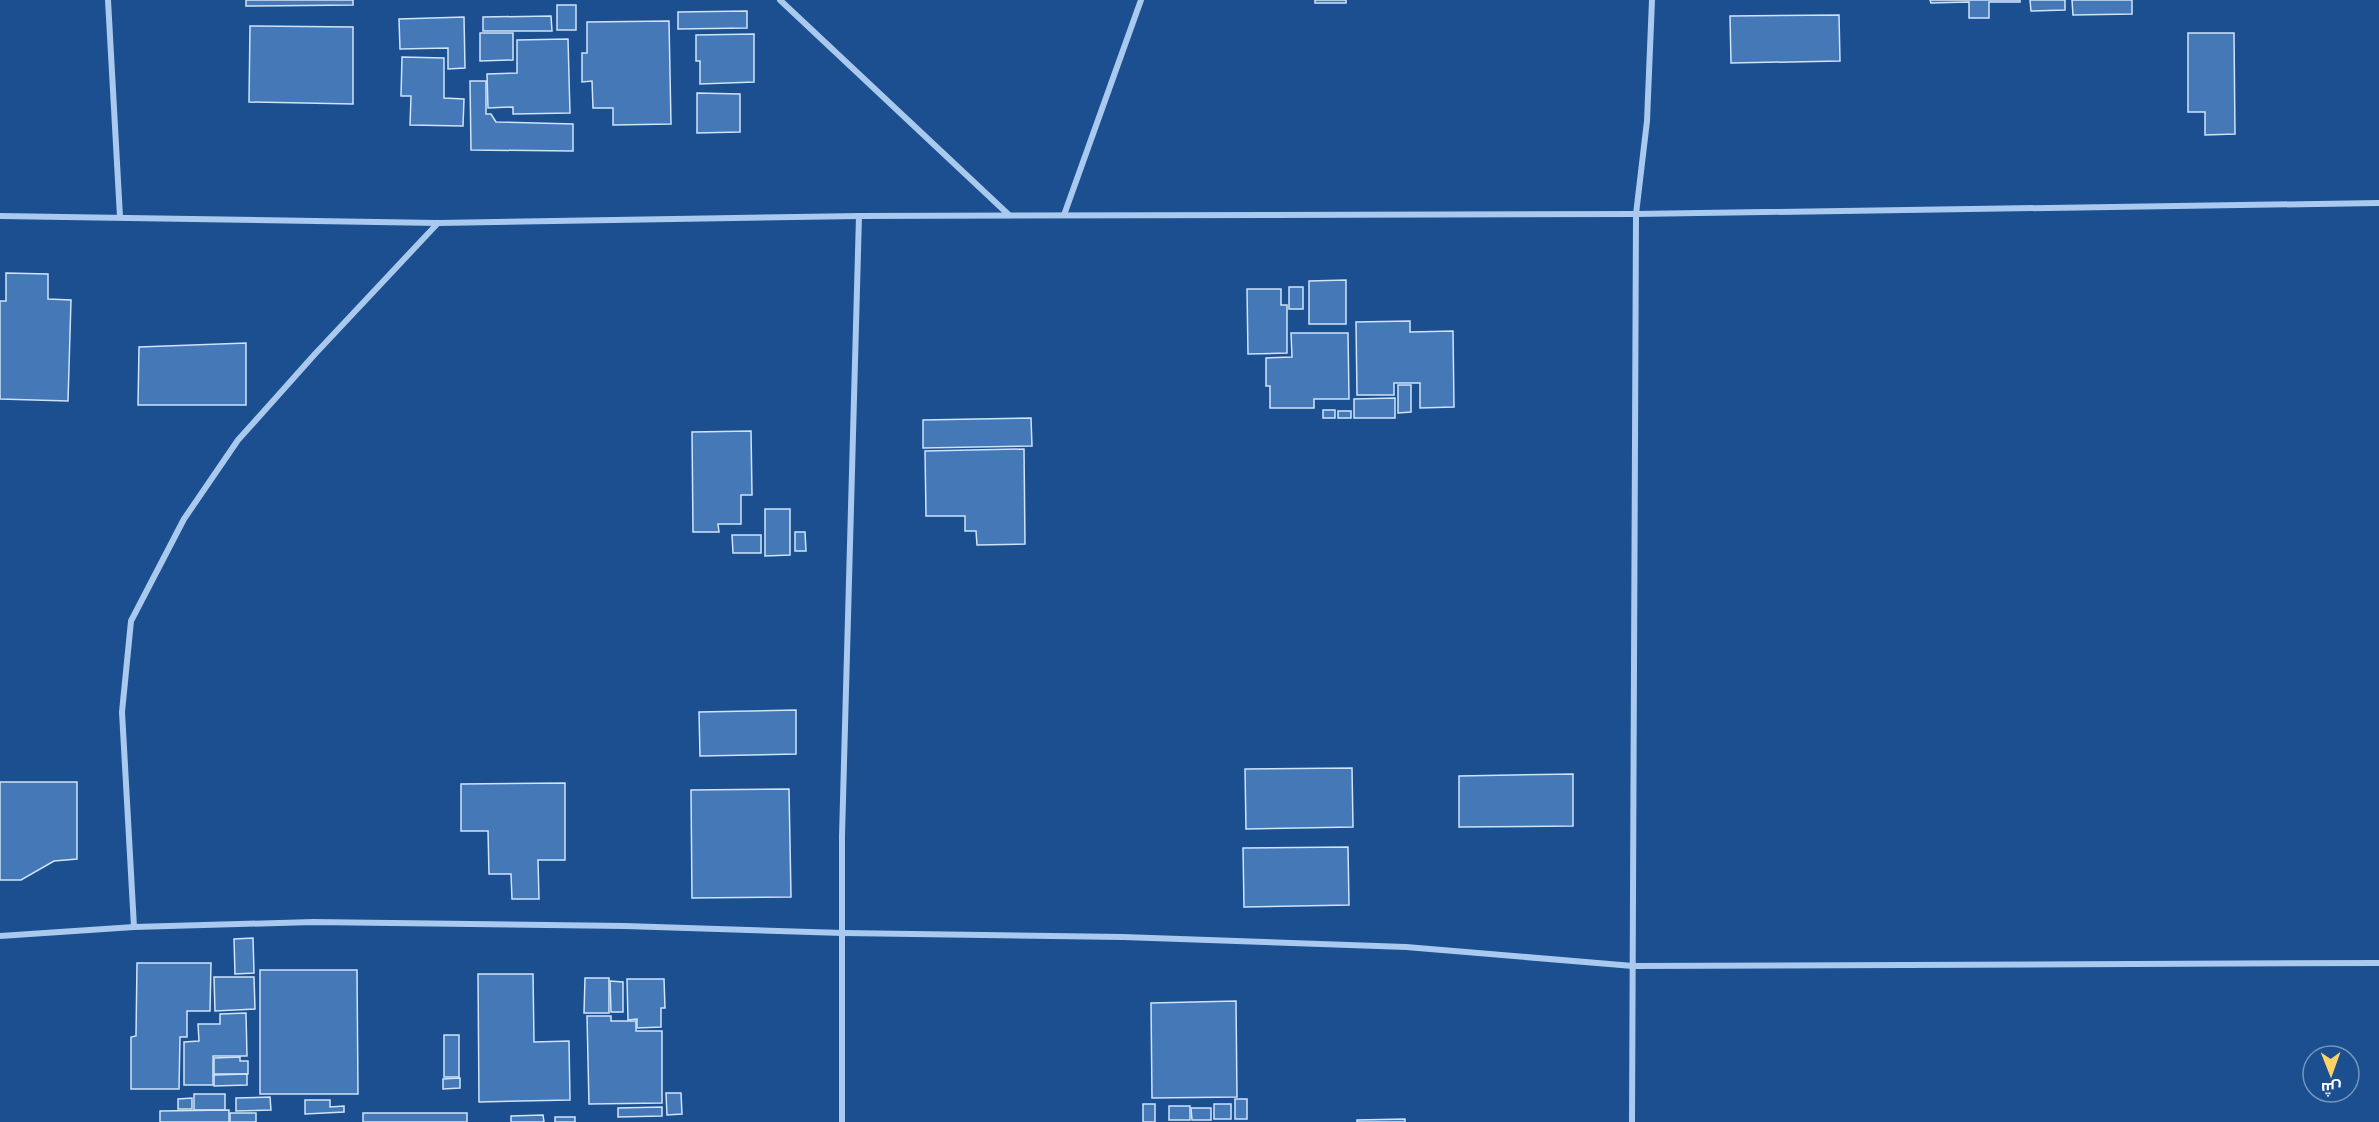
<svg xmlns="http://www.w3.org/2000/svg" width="2379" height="1122" viewBox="0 0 2379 1122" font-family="Helvetica,Cairo,sans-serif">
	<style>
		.building { fill: #4478b7; stroke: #cfe3fa; stroke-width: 1.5 }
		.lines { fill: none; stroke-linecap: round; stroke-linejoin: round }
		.street { stroke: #a9c9ee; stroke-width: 6 }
	</style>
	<rect width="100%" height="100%" fill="#1b4f8f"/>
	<g class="building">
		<path d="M246 0H353V5L246 6Z"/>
		<rect x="1315" y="0" width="31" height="3"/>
		<path d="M1930 0H2020V2H1989V18H1969V2L1931 3Z"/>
		<path d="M2030 0H2065V10L2031 11Z"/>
		<path d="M2072 0H2132V14L2073 15Z"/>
		<rect x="557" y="5" width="19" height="25"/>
		<path d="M747 11V28L678 29V12Z"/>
		<path d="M1839 15 1840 61 1731 63 1730 16Z"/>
		<path d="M551 16 552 31H483V17Z"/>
		<path d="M464 17 465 68 448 69V48L400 49 399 19Z"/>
		<path d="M669 21 671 124 613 125V108H593L592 81 582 82V53H587V22Z"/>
		<path d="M250 26 353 27V104L249 102Z"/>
		<path d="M480 33H513V60L480 61Z"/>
		<path d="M2188 33H2234L2235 134 2205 135V112H2188Z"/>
		<path d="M754 34V82L700 84V61H696V35Z"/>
		<path d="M568 39 570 113 513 114V107L488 108 487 74 517 73V40Z"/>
		<path d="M402 57 444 58V98L464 99 463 126 410 125 411 96H401Z"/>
		<path d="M470 81H486V114H491L496 122 573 124V151L471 150Z"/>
		<path d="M697 93 740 94V132L697 133Z"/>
		<path d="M6 273 48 274V299L71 300 68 401 0 399V301H6Z"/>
		<path d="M1346 280V324H1309V281Z"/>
		<rect x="1289" y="287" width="14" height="22"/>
		<path d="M1247 289H1281V305H1287V353L1248 354Z"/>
		<path d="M1410 321V332L1453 331 1454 407 1420 408V383H1394V395H1357L1356 322Z"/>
		<path d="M1291 333H1348L1349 399H1314V408H1270V386H1266V358L1292 357Z"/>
		<path d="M246 343V405H138L139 347Z"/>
		<path d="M1398 385H1411V412L1398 413Z"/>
		<path d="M1395 398V418H1354V399Z"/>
		<rect x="1323" y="410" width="12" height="8"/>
		<rect x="1338" y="411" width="13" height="7"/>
		<path d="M1031 418 1032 446 923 448V420Z"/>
		<path d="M751 431 752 495H741V524H718L719 532H693L692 432Z"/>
		<path d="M1024 449 1025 544 977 545 976 531H965V516H926L925 451Z"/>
		<path d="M765 509H790V555L765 556Z"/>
		<path d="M795 532H805L806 551H795Z"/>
		<path d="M732 535H761V553H733Z"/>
		<path d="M796 710V754L700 756 699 712Z"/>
		<path d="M1352 768 1353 827 1246 829 1245 769Z"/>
		<path d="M1573 774V826L1459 827V776Z"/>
		<path d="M0 782H77V859L54 861 21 880H0Z"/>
		<path d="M565 783V860H538L539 899H512L511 874H489L488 831H461V784Z"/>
		<path d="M789 789 791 897 692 898 691 790Z"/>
		<path d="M1348 847 1349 905 1244 907 1243 848Z"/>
		<path d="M253 938 254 973 235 974 234 939Z"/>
		<path d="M137 963H211L210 1011H187V1037H180L179 1089H131V1037L136 1036Z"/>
		<path d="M260 970H357L358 1094H260Z"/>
		<path d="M478 974H533L534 1042 569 1041 570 1100 479 1102Z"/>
		<path d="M214 977H254L255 1009 215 1011Z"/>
		<path d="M585 978H609V1013H584Z"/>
		<path d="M627 979H664L665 1008H661V1027L637 1028V1019L628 1020Z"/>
		<path d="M610 981 623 982V1012H611Z"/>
		<path d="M1236 1001 1237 1097 1152 1098 1151 1003Z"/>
		<path d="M246 1013 247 1056H213V1085H184V1042L199 1041 198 1024H220V1014Z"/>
		<path d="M587 1016H611V1021H636V1031H662V1103L589 1104Z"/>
		<rect x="444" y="1035" width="15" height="42"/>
		<path d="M240 1057V1061H248V1074H214V1058Z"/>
		<path d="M247 1074V1085L214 1086V1075Z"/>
		<path d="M460 1078V1088L443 1089V1079Z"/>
		<path d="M666 1093H681L682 1114 667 1115Z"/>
		<rect x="194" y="1094" width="31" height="16"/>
		<path d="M270 1097 271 1110 236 1111V1098Z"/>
		<path d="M192 1098V1109H178V1099Z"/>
		<rect x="1235" y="1099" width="12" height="20"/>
		<path d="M305 1100H330V1107L344 1106V1112L305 1114Z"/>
		<rect x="1143" y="1104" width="12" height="18"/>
		<rect x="1214" y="1104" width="17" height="15"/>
		<rect x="1169" y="1106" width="21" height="14"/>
		<path d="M662 1107V1116L618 1117V1108Z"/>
		<path d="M1191 1108H1211V1120H1192Z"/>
		<path d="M229 1110V1122H160V1111Z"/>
		<rect x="230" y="1113" width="26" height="9"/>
		<rect x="363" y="1113" width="104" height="9"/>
		<path d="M543 1115 544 1122H511V1116Z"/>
		<rect x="555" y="1117" width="20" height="5"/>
		<path d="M1405 1119V1122H1357V1120Z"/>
	</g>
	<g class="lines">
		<g class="street">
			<path d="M108 0 120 217"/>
			<path d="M780 0 1009 215"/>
			<path d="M1064 215 1141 0"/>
			<path d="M0 216 438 223 859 216 1636 214 2379 203"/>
			<path d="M134 927 122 712 131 621 184 519 238 440 315 354 438 223"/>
			<path d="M0 936 134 927 313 922 625 926 843 933 1123 937 1406 947 1633 966 2379 963"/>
			<path d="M842 1122V836L859 216"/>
			<path d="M1632 1122 1636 214 1647 121 1652 0"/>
		</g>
	</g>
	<g transform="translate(2331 1074) rotate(179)"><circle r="28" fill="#1b4f8f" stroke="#7695bc" stroke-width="1.5"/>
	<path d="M0-4.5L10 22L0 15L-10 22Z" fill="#ffd166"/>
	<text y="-9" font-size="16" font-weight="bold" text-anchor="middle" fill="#ffffff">ش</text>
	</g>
</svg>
